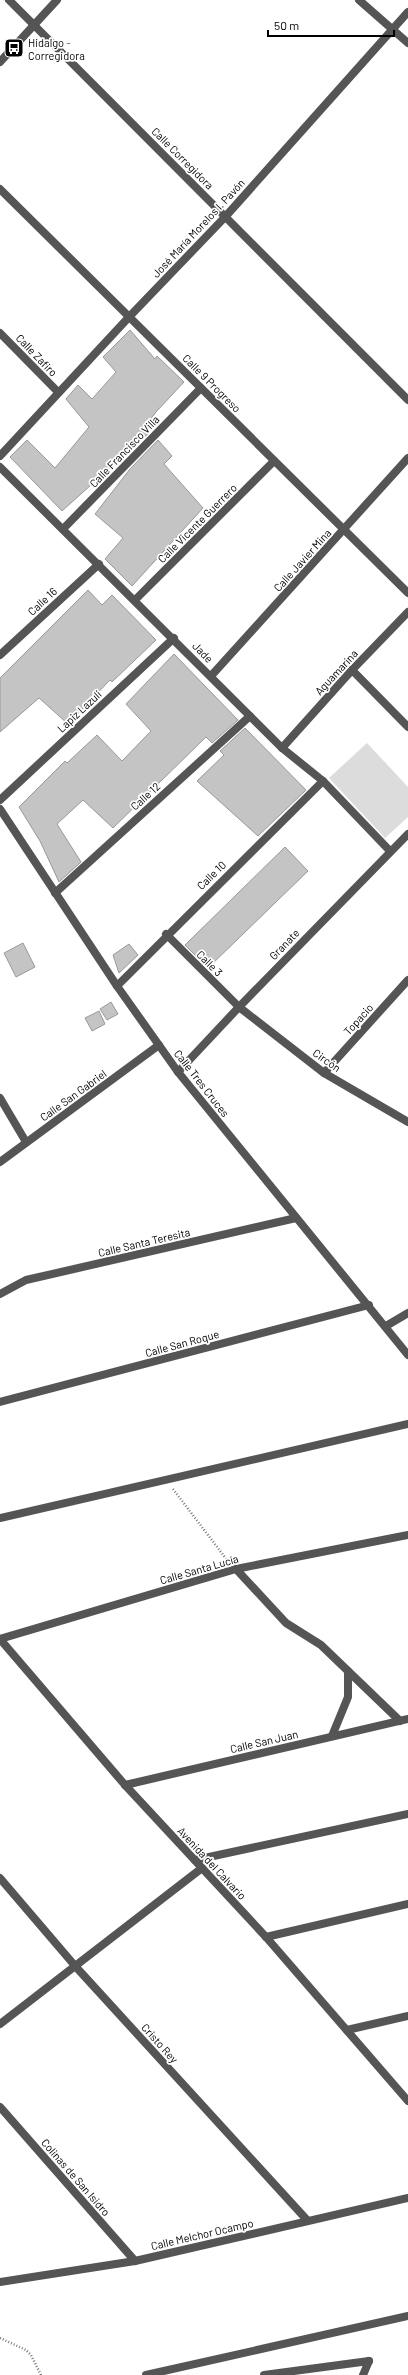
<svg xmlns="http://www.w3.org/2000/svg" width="408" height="2375" viewBox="0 0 408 2375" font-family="Barlow,sans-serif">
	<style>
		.green { fill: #dcdcdc }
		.building { fill: #c4c4c4; stroke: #999 }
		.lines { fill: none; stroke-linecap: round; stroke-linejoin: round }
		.path { stroke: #777; stroke-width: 2.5; stroke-dasharray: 1 2; stroke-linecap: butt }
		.minor { stroke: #555; stroke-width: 8 }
		.tertiary { stroke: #555; stroke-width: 8 }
		.labels { text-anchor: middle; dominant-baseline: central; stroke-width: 3.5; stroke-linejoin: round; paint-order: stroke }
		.poi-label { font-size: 11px; fill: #000; stroke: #fff; text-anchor: start }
		.street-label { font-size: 11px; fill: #000; stroke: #fff }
	</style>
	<rect width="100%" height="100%" fill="#fff"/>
	<path class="green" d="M367 743 408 787V817L385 838 329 778Z"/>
	<g class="building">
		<path d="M130 330 155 359 157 356 184 382 156 412 145 427 150 432 62 511 10 457 27 440 55 468 89 427 66 399 78 385 92 399 116 372 103 357Z"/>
		<path d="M158 440 172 456 164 464 203 508 132 586 105 559 123 538 95 514 130 469Z"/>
		<path d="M88 590 102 605 112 595 156 640 112 682 110 680 68 724 39 698 0 732V678Z"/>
		<path d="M174 654 238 720 212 743 206 737 113 828 83 800 57 824 81 862 59 882 40 841 19 807 65 761 67 763 97 735 122 761 151 731 126 704Z"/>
		<path d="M245 728 306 790 258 836 197 781 224 755 220 751Z"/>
		<path d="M285 847 308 871 208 968 185 945Z"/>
		<path d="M23 943 35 967 16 977 4 953Z"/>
		<path d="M129 944 138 955 119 973 113 955Z"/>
		<path d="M111 1002 118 1014 107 1020 100 1009Z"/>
		<path d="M99 1011 105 1024 92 1031 85 1018Z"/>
	</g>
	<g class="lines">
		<g class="path">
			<path d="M173 1489 227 1560"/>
			<path d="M0 2338 26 2350 31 2355 41 2375"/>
		</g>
		<g class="minor">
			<path d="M9 0 408 400"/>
			<path d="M359 0 408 43"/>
			<path d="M0 189 408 593"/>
			<path d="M0 333 58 392"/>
			<path d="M0 456 129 317 226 216 408 12"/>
			<path d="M0 467 282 748 323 781 390 851"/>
			<path d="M63 529 201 388"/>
			<path d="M135 600 274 461"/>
			<path d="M0 655 99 564"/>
			<path d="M352 670 408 727"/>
			<path d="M211 676 408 458"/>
			<path d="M282 748 352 670 408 612"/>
			<path d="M0 800 174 638"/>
			<path d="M55 893 250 716"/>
			<path d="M166 934 239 1007 324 1073 408 1122"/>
			<path d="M117 986 323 781"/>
			<path d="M178 1072 239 1007 408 834"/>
			<path d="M324 1073 408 980"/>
			<path d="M0 1098 26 1142"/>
			<path d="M0 1294 26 1280 296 1218"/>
			<path d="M0 1402 369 1305"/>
			<path d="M0 1518 408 1424"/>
			<path d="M236 1569 286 1623 321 1645 348 1671V1697L332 1736"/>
			<path d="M0 1639 125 1785 266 1937 408 2101"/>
			<path d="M0 1639 236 1569 408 1535"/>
			<path d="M348 1671 400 1721"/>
			<path d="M125 1785 408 1719"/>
			<path d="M195 1860 408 1814"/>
			<path d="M0 1878 76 1967 307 2220"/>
			<path d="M266 1937 408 1904"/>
			<path d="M0 2024 202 1868"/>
			<path d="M347 2030 408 2016"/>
			<path d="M0 2107 135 2261"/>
			<path d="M0 2282 135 2261 408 2198"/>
			<path d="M146 2375 408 2316"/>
			<path d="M264 2375 369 2361"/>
			<path d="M363 2375 369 2361"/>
		</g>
		<g class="tertiary">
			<path d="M0 62 57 0"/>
			<path d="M0 809 117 986 178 1072 408 1355"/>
			<path d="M0 1162 159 1045"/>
			<path d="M386 1326 408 1313"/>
		</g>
	</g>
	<defs>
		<symbol id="bus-square" viewBox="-11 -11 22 22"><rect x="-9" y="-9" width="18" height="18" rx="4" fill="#000" stroke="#fff"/><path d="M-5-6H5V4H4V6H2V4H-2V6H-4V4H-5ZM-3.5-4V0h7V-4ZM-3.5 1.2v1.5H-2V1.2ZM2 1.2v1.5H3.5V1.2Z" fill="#fff"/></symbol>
	</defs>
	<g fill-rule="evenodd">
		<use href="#bus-square" x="3" y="37" width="22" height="22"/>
	</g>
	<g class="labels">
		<g class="poi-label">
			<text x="28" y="42">Hidalgo -<tspan x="28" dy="13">Corregidora</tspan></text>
		</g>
		<g class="street-label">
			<text transform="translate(183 158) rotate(45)">Calle Corregidora</text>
			<text transform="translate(198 228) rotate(-47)">José María Morelos I. Pavón</text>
			<text transform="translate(37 355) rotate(46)">Calle Zafiro</text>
			<text transform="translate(212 383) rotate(45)">Calle 9 Progreso</text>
			<text transform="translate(124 451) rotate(-46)">Calle Francisco Villa</text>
			<text transform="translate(197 523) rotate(-45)">Calle Vicente Guerrero</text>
			<text transform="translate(302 560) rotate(-48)">Calle Javier Mina</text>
			<text transform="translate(42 601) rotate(-43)">Calle 16</text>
			<text transform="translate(203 652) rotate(45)">Jade</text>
			<text transform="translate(336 672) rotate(-47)">Aguamarina</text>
			<text transform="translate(79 711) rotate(-43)">Lapiz Lazuli</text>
			<text transform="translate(145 796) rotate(-42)">Calle 12</text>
			<text transform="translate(211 875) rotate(-44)">Calle 10</text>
			<text transform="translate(284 944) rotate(-46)">Granate</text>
			<text transform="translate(210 963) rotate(45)">Calle 3</text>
			<text transform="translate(358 1019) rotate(-48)">Topacio</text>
			<text transform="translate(327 1060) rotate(35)">Circón</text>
			<text transform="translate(202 1083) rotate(52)">Calle Tres Cruces</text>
			<text transform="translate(73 1095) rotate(-36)">Calle San Gabriel</text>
			<text transform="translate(144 1242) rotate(-13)">Calle Santa Teresita</text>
			<text transform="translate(182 1343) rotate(-15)">Calle San Roque</text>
			<text transform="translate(199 1569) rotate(-16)">Calle Santa Lucía</text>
			<text transform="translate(264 1741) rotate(-13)">Calle San Juan</text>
			<text transform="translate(212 1863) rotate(47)">Avenida del Calvario</text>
			<text transform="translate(160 2043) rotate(48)">Cristo Rey</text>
			<text transform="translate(76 2177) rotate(49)">Colinas de San Isidro</text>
			<text transform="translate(202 2234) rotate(-13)">Calle Melchor Ocampo</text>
		</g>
	</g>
	<path d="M268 30v6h126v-6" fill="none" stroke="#000000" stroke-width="2"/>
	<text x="274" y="30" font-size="12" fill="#000000" stroke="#ffffff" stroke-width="3" paint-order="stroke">50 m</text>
</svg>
